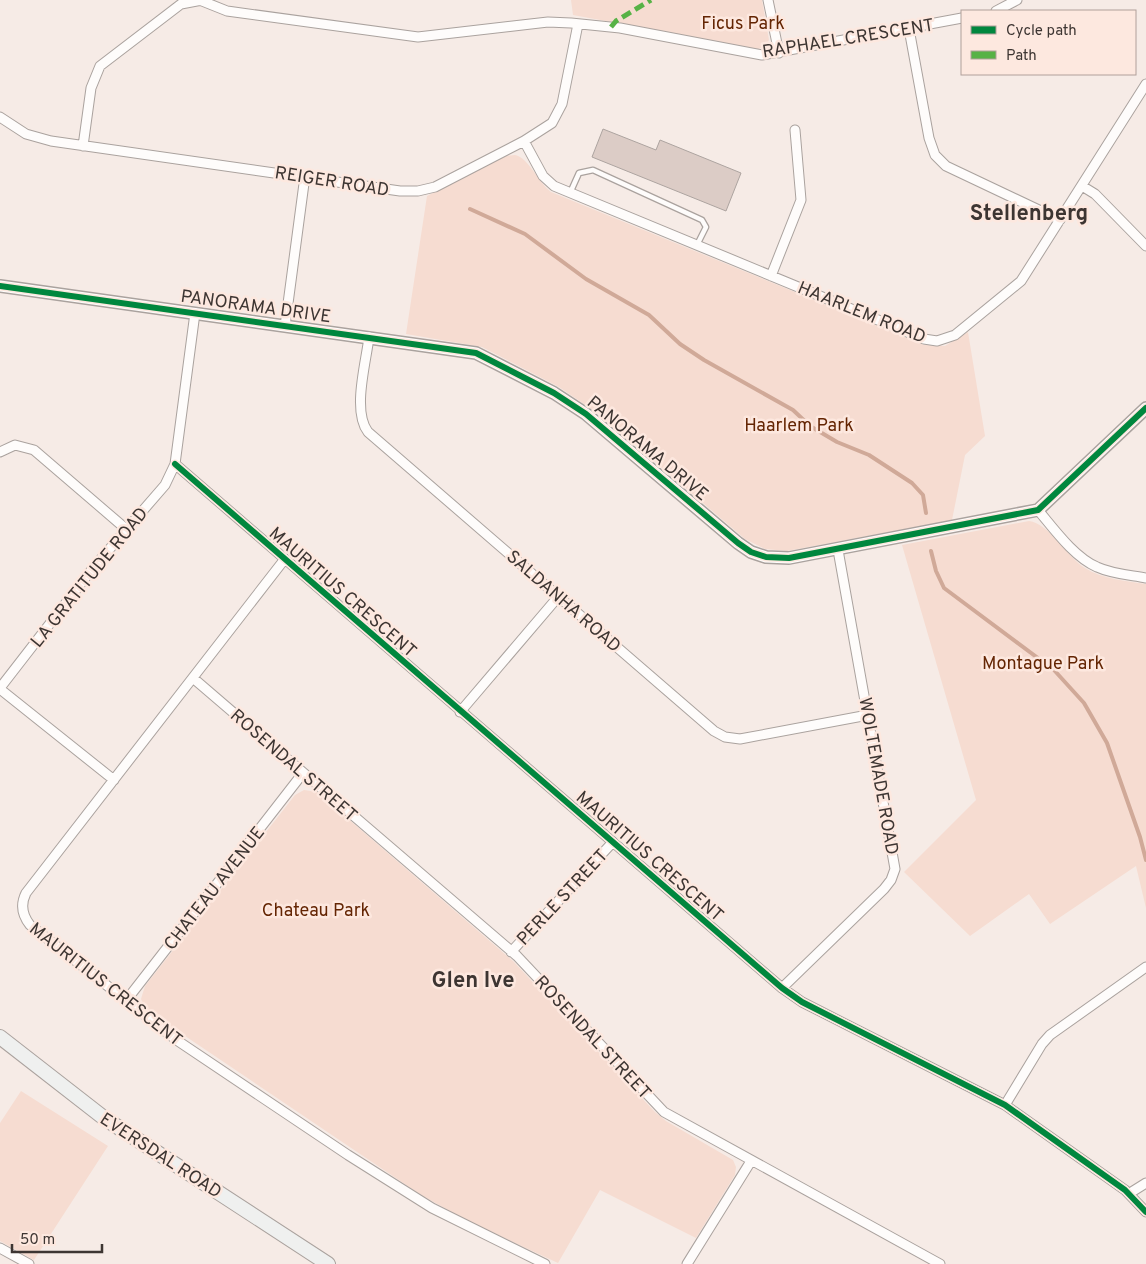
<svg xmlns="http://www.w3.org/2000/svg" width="1146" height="1264" font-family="Overpass,sans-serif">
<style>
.green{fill:#f6dcd1}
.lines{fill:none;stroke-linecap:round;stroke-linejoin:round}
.stream{stroke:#d0a998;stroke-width:4}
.building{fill:#dcccc6;stroke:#ada4a0}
.service-casing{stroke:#aaa29e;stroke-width:7}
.minor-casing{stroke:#aaa29e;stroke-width:11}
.tertiary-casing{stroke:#aaa29e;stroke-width:14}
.secondary-casing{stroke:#aaa29e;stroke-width:16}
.service{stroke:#fefcfb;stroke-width:4.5}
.minor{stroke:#fefcfb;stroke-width:9}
.tertiary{stroke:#fefcfb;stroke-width:11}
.secondary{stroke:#eff0ef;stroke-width:14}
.quiet{stroke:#57b246;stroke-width:5;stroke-dasharray:10 5;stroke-linecap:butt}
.cycleway-casing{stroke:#fde8df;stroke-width:9}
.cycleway{stroke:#00873e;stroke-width:6}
.labels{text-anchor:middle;stroke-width:5;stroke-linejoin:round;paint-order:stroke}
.park-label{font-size:18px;fill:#642503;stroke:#fde8df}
.street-label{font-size:18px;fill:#3d3532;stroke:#fde8df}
.district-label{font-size:22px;font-weight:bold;fill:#3d3532;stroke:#fde8df}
</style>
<rect width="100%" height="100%" fill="#f6ebe6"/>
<path class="green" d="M571 0H762L769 40 765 46 758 49 573 15Z
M515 155C529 158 537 181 551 192L924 345 945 346 968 332 985 436 965 455 952 520 787 551 765 549 745 539 600 415 559 387 482 347 406 334 427 196 506 156Z
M1029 521C1049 523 1067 557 1085 568 1102 579 1126 581 1146 584V908L1136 866 1050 924 1029 894 970 936 904 872 976 800 902 545Z
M304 790 317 792 513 961 655 1112 666 1121 733 1160 736 1167 735 1175 696 1238 600 1190 558 1263 466 1220 421 1195 145 1009 141 999 145 986 295 795Z
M21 1091 108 1146 34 1260 0 1241V1123Z"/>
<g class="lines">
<path class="stream" d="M470 209 525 234 586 279 649 315 680 344 704 360 793 410 810 426 837 442 869 455 912 483 923 495 926 513
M931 551 936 571 944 588 1054 670 1084 703 1107 743 1140 837 1146 860"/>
</g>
<path class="building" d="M603 129 656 150 660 140 741 173 726 211 592 157Z"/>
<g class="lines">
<g class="service-casing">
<path id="service" d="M570 193 579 173 593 170 702 220 706 227 697 245"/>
</g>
<g class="minor-casing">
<path id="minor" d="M768 0 779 53
M202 1 227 11 418 37 548 22 571 23 620 28 762 55 962 18
M996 11 1017 0
M909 29 929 138 935 155 946 166 1060 220
M0 117 26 134 51 141 400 191H418L435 187 524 141 552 123 562 104 578 24
M524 141 543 176 554 186 924 339 937 341 955 335 1021 281 1146 84
M83 146 91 88 100 66 181 4 202 0
M1082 186 1095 194 1146 246
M771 276 801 200 795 130
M285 326 305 176
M369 337C366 363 352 411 368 432L714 731 725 737 740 739 868 715
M0 452 15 445 34 450 126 529
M175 464 782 988 802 1002 1005 1105 1125 1190 1146 1212
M1038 510C1054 529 1074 557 1097 567 1112 574 1130 575 1146 578
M284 560 26 893C20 905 22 915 30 925L175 1039 348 1155 432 1208 545 1264
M193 678 517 956 664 1112 940 1264
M0 688 93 568 165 485 175 464 195 313
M0 689 114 780
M460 712 558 597
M511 952 612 843
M782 988 884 889 891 880 895 869 838 550
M125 1002 303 773
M1005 1105 1042 1044 1050 1035 1146 967
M1130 1193 1146 1183
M0 1248 29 1264
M687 1264 751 1161"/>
</g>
<g class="tertiary-casing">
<path id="tertiary" d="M0 286 476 353 554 393 586 414 738 543 751 552 766 557 789 558 1038 510 1146 408"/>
</g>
<g class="secondary-casing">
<path id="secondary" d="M0 1037 104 1118 328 1264"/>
</g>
<use href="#service" class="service"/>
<use href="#minor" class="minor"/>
<use href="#tertiary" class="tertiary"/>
<use href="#secondary" class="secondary"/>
<path class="quiet" d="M611 27 616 21 651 0"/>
<g class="cycleway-casing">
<path id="cycleway" d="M0 286 476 353 554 393 586 414 738 543 751 552 766 557 789 558 1038 510 1146 408
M175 464 782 988 802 1002 1005 1105 1125 1190 1146 1212"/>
</g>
<use href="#cycleway" class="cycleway"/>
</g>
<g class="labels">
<g class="park-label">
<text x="743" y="29">Ficus Park</text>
<text x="799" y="431">Haarlem Park</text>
<text x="1043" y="669">Montague Park</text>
<text x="316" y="916">Chateau Park</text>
</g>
<g class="street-label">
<text transform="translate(848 38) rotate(-9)" y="6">RAPHAEL CRESCENT</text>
<text transform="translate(332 181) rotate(9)" y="6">REIGER ROAD</text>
<text transform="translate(256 306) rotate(8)" y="6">PANORAMA DRIVE</text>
<text transform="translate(862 312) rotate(22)" y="6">HAARLEM ROAD</text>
<text transform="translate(648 448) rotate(40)" y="6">PANORAMA DRIVE</text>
<text transform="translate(89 577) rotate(-51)" y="6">LA GRATITUDE ROAD</text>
<text transform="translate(343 592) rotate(41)" y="6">MAURITIUS CRESCENT</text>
<text transform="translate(564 601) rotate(41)" y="6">SALDANHA ROAD</text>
<text transform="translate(294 765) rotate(41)" y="6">ROSENDAL STREET</text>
<text transform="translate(879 776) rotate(80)" y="6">WOLTEMADE ROAD</text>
<text transform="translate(650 856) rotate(41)" y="6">MAURITIUS CRESCENT</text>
<text transform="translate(214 888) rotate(-52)" y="6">CHATEAU AVENUE</text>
<text transform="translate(562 897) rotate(-47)" y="6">PERLE STREET</text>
<text transform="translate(106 984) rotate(38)" y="6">MAURITIUS CRESCENT</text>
<text transform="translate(593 1037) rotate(47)" y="6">ROSENDAL STREET</text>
<text transform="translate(161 1155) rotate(33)" y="6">EVERSDAL ROAD</text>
</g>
<g class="district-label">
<text x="1029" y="220">Stellenberg</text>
<text x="473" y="987">Glen Ive</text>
</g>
</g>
<rect x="961" y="10" width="175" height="65" fill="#fde8df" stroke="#b0a09a"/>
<rect x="971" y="26" width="25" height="8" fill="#00873e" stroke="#b0a09a"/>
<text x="1006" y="35" font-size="15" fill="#3d3532">Cycle path</text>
<rect x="971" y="51" width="25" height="8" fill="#57b246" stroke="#b0a09a"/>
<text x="1006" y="60" font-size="15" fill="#3d3532">Path</text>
<path d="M12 1244v8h90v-8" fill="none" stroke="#3d3532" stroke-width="2.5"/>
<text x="20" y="1244" font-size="15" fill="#3d3532" stroke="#fde8df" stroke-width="4" paint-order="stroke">50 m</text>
</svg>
